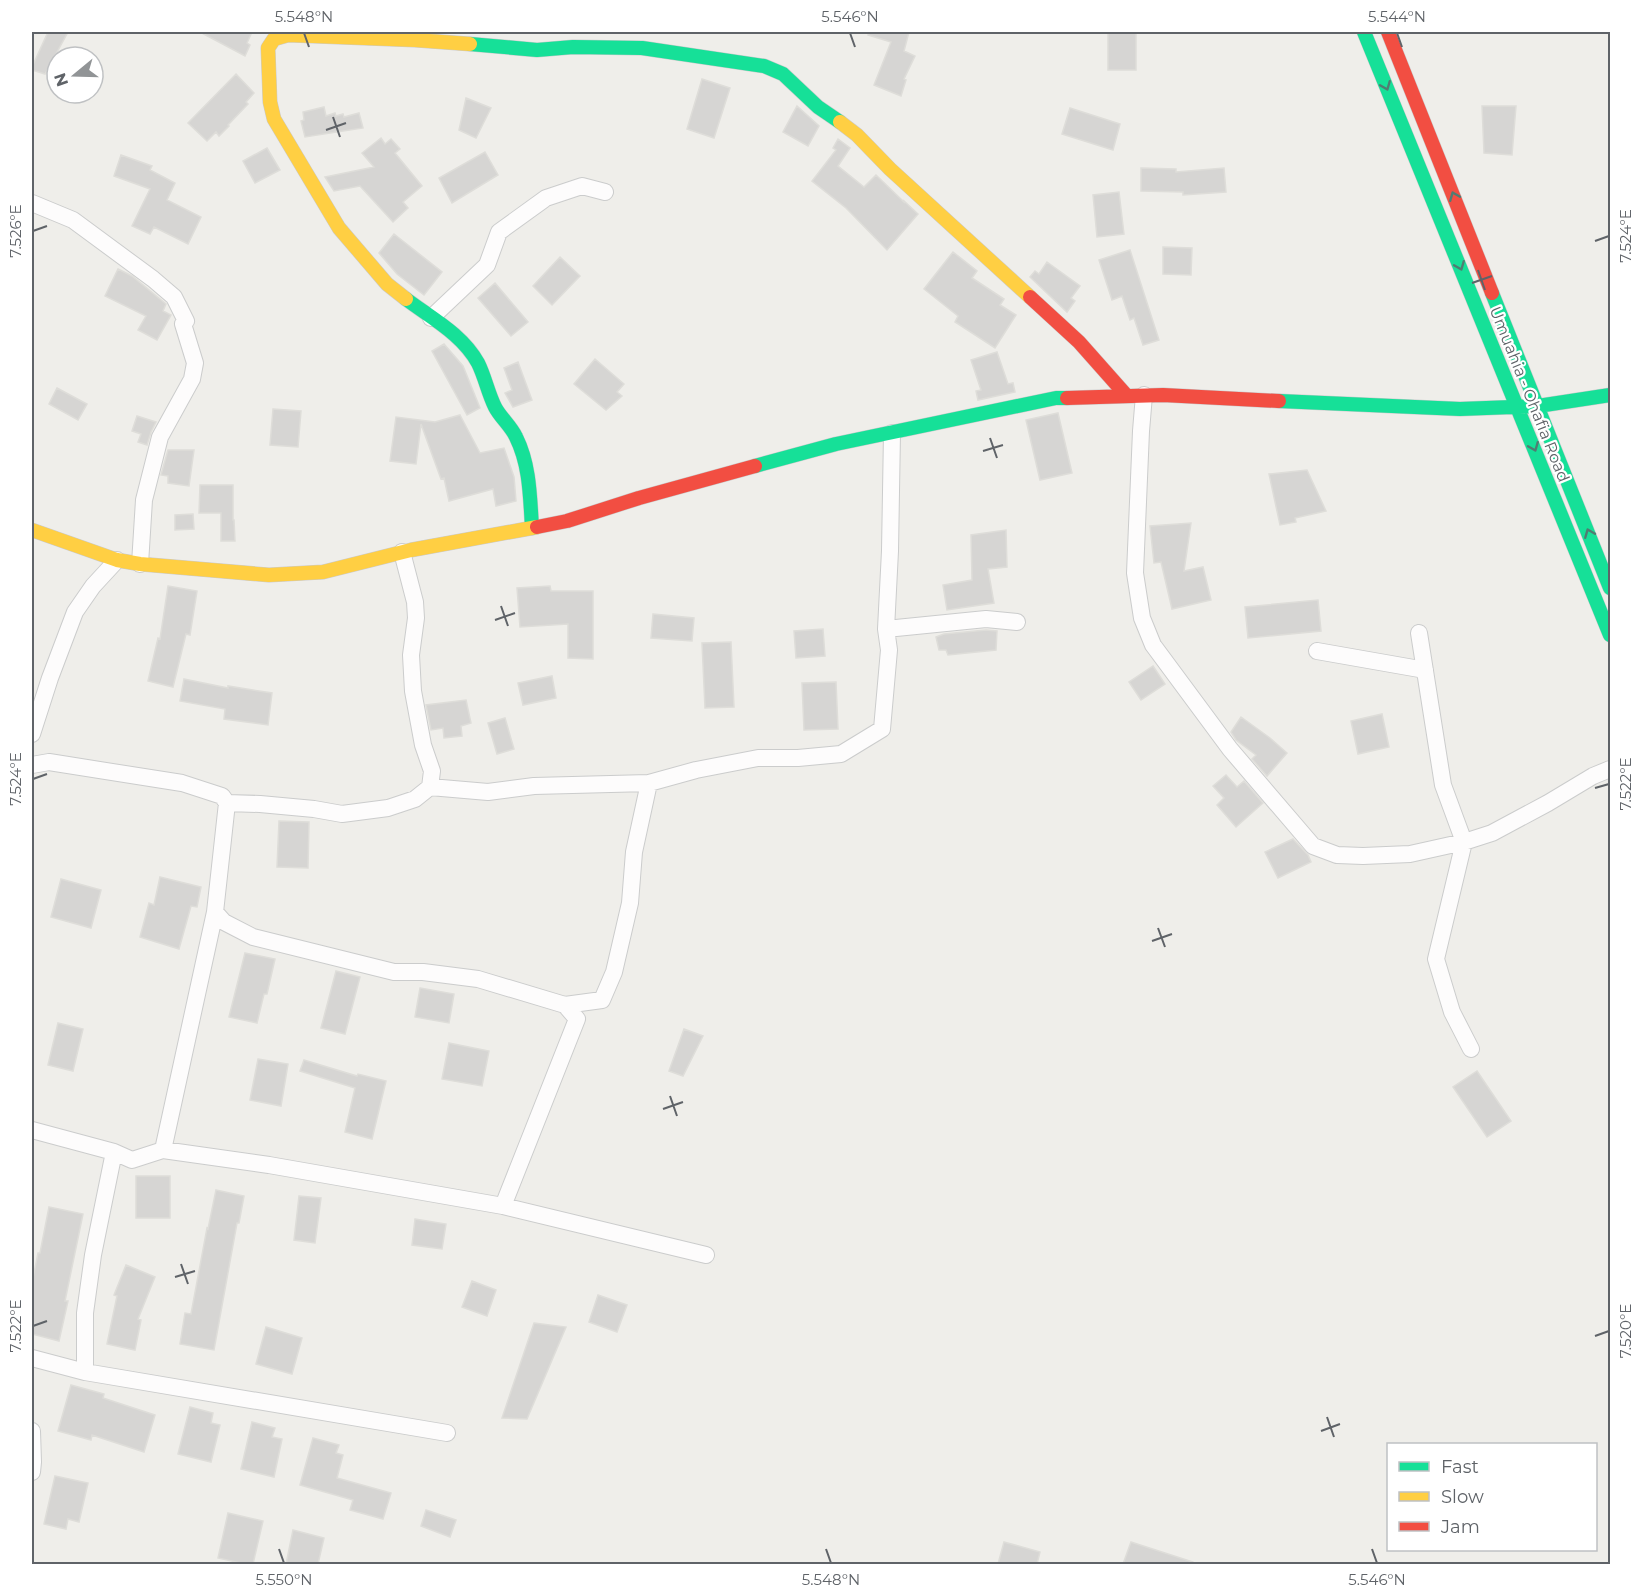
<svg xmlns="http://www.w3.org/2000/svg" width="1642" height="1596" font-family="Montserrat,sans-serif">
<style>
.building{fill:#d6d5d3;stroke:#deddd9;stroke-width:1.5}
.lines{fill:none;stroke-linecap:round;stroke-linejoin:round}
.street-casing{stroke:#cbcccc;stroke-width:18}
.fast-casing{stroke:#cacacb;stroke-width:15}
.slow-casing{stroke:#cacacb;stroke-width:15}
.jam-casing{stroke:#cacacb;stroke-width:15}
.street{stroke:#fdfcfc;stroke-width:16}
.fast{stroke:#16e098;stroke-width:14}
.slow{stroke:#ffcf43;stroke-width:14}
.jam{stroke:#f24e42;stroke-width:14}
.oneway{stroke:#507c72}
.ticks{fill:none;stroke:#5f6368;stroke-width:2}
.labels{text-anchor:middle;stroke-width:4.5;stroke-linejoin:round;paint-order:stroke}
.street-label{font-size:16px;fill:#5f6368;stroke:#fff}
.neatline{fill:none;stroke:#5f6368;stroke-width:2}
.ticks-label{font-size:15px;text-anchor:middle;fill:#5f6368}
</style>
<rect width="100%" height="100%" fill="#efeeea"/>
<path class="building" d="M48 32H68L45 74 32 70V67Z
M200 32H252L247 43 250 45 245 56Z
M869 32H909L904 51 915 56 904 79 906 80 901 96 874 85 891 42 868 35Z
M1108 32H1136V70H1108Z
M236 74 254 93 246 102 248 104 228 125 229 126 219 136 216 132 207 141 188 123Z
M702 79 730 88 714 138 687 129Z
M466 98 491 108 476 138 459 130Z
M797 106 819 126 808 146 783 132Z
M1482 106H1516L1512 155 1484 153Z
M324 107 326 116 335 113 336 116 343 114 344 117 359 113 363 128 305 137 301 121 304 120 303 112Z
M1070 108 1120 124 1113 150 1062 134Z
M381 138 385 144 391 139 400 149 395 153 422 186 403 202 408 208 393 222 360 186 334 191 325 177 374 167 362 153Z
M838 139 850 148 838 166 864 187 876 175 904 202V201L918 214 887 250 846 208 812 181 836 150 833 148Z
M267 148 280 170 255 183 243 161Z
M485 152 498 175 452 203 439 178Z
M121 155 152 166 150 170 175 183 167 200 201 217 188 244 154 227 150 234 132 226 150 189 114 176Z
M1141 168 1176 169V172L1224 168 1226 192 1183 195V192L1141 191Z
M1119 192 1124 234 1097 237 1093 195Z
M394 234 442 272 424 295 397 274 379 253Z
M1163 247 1192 248 1191 275 1163 274Z
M1130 250 1159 340 1143 345 1134 318 1130 320 1122 296 1112 300 1099 260Z
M953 252 977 271 972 278 1004 299 1000 305 1016 315 995 348 955 322 958 316 924 289Z
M560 257 580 276 552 305 533 286Z
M1047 262 1080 286 1071 298 1075 301 1067 312 1030 277 1035 271 1039 274Z
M118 269 132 276 166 304 163 311 171 315 157 340 138 330 146 316 105 296Z
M495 283 528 322 511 336 478 298Z
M444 344 463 366 480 408 467 415 432 351Z
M997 352 1008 384 1013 383 1015 392 978 400 976 391 981 390 971 360Z
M595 359 624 384 617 392 622 396 606 410 574 384Z
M518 362 532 400 513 407 505 393 512 390 504 368Z
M57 388 87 404 78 420 49 404Z
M273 409 301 411 298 447 270 445Z
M1058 413 1072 473 1040 480 1026 420Z
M460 415 480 453 504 448 514 477 516 501 496 506 493 489 449 501 444 478 441 479 421 424 416 464 390 461 396 417 435 422Z
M137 416 156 422 151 432 147 445 138 442 141 434 132 431Z
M168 450H194L189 486 168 483V476L161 475Z
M1307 470 1326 511 1295 518 1296 522 1280 525 1269 474Z
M200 485H233V520H234L235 541H221V513H199Z
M193 514 194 529 175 530V515Z
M1191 523 1184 571 1203 567 1211 600 1172 609 1161 562 1154 563 1150 526Z
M1006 530 1007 567 988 569 994 603 947 610 943 585 972 580 971 535Z
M168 586 197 591 190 635 186 634 173 687 148 681 158 638 160 639Z
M550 586 551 591H593V659L568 658V624L520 627 517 588Z
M1318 600 1321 631 1248 638 1245 607Z
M653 614 694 618 692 641 651 638Z
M823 629 825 656 796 658 794 631Z
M986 630 997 631 996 650 948 655 946 650H939L936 637 944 634Z
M731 642 734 707 705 708 702 643Z
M1153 666 1165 684 1141 700 1129 682Z
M552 676 556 698 523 705 518 683Z
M184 679 228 688V686L272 693 268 725 224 719 225 709 180 701Z
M836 682 838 729 804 730 802 683Z
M466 700 471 723 461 726 462 736 444 738 443 728 431 730 426 705Z
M1382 714 1389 747 1358 754 1351 721Z
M1241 717 1270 738 1287 753 1267 776 1252 759 1256 755 1236 740 1231 732Z
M505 718 514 749 497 754 488 723Z
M1226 775 1237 787 1244 781 1263 803 1236 827 1217 805 1224 798 1213 786Z
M279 821 309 822 308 868 277 867Z
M1293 839 1308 855 1311 862 1278 878 1265 852Z
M160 877 201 887 197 907 191 906 179 949 140 937 149 903 154 905Z
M61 879 101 890 91 928 51 917Z
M245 953 275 959 267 994H264L257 1023 229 1017Z
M336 971 360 977 345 1034 321 1028Z
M420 988 454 994 449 1023 415 1017Z
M58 1023 83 1029 73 1071 48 1065Z
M684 1029 703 1036 683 1076 669 1071Z
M449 1043 489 1051 482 1086 442 1079Z
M258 1059 288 1064 281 1106 250 1100Z
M304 1060 357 1076 358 1074 386 1081 372 1139 345 1132 355 1088 300 1071Z
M1477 1071 1511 1121 1487 1137 1453 1087Z
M136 1176H170V1218H136Z
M216 1190 244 1196 239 1223H237L214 1350 180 1344 185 1313 191 1314 207 1228 208 1229Z
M299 1196 321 1198 315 1243 294 1240Z
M49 1207 83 1214 65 1301H68L59 1341 32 1334V1283L38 1253H40Z
M415 1219 446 1224 442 1249 412 1245Z
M126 1265 155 1277 138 1319 141 1320 135 1350 107 1344 117 1296 114 1295Z
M472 1281 496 1290 487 1316 462 1307Z
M598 1295 627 1305 617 1332 589 1322Z
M534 1323 566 1327 527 1419 502 1418Z
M266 1327 302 1338 292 1374 256 1364Z
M71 1385 104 1394 103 1398 155 1415 144 1452 92 1435 91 1440 58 1431Z
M190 1407 213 1413 211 1423 220 1425 211 1462 178 1454Z
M252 1422 275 1428 272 1437 282 1439 274 1477 241 1469Z
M313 1438 339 1445 336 1453 343 1455 337 1478 391 1493 383 1519 350 1510 353 1500 300 1485Z
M55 1476 88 1483 79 1522 68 1519 66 1529 44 1524Z
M426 1510 456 1520 450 1537 421 1526Z
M228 1513 263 1521 253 1564H245L218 1558Z
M293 1530 324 1538 318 1564H286Z
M1004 1542 1040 1552 1037 1564H998Z
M1131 1542 1193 1562V1564H1123Z"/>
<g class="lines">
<g class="street-casing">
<path id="street" d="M32 203 73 220 153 279 174 297 186 321 183 324 195 363 192 379 160 437 144 500 140 564
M431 318 487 265 499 232 546 198 582 186 605 192
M1144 395 1141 431 1135 573 1142 618 1153 645 1230 749 1313 846 1337 855 1363 856 1410 854 1464 842 1492 833 1548 803 1593 776 1610 769
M886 629 890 551 892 433
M1419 633 1443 785 1464 842 1436 959 1452 1012 1471 1049
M1317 651 1425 670
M32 734 50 678 75 612 93 586 117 560
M32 765 49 762 182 783 222 796 227 803 260 804 314 809 342 814 388 808 415 799 430 787 432 771 423 745 413 691 411 655 416 618 415 602 402 552
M430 787 488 792 534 786 649 783
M227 803 215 912 224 922 253 937 394 972H423L478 979 565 1005 577 1019 503 1206
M215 912 163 1150 269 1165 503 1206 706 1255
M565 1005 602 1000 614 972 630 903 634 852 649 783 696 770 758 758H798L841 754 882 729 889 650 886 629 986 619 1017 622
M32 1130 114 1152 132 1160 163 1150
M32 1358 85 1372V1313L93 1255 114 1152
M85 1372 447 1433
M32 1431 33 1462 32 1472"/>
</g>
<g class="fast-casing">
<path id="fast" d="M1364 32 1610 635
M470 44 537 50 573 47 642 48 764 66 783 74 818 107 840 122
M1492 293 1610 588
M406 299C431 318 462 334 478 363 485 377 488 393 495 407 500 417 511 426 516 437 530 465 530 497 532 528
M1279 401 1460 409 1538 406 1610 395
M755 466 836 444 1056 398H1067"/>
</g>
<g class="slow-casing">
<path id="slow" d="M840 122 857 135 890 169 1030 297
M406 299 387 284 339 228 274 119 270 102 268 48 274 39 288 35 415 40 470 44
M32 530 117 560 140 564 269 575 323 572 411 550 537 527"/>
</g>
<g class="jam-casing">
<path id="jam" d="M1388 32 1492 293
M1030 297 1079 342 1126 395
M1067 398 1163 395 1279 401
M537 527 567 521 639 498 755 466"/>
</g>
<use href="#street" class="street"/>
<use href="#fast" class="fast"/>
<use href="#slow" class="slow"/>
<use href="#jam" class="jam"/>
</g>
<defs><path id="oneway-chevron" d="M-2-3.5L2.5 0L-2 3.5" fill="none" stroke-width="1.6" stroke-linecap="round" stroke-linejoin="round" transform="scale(1.5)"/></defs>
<g class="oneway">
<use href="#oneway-chevron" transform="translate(1386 86) rotate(68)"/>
<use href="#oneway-chevron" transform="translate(1454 196) rotate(-112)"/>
<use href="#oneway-chevron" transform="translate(1460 266) rotate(68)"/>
<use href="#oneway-chevron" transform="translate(1534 447) rotate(68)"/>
<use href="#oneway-chevron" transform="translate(1589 533) rotate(-112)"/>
</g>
<path class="ticks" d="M304 33 309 47M850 33 855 47M1397 33 1402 47M333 117 340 137M326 130 346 123M33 231 47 226M1595 241 1609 236M1478 270 1485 290M1472 283 1492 276M990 438 997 458M983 451 1003 445M501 606 508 626M495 620 515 613M33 779 47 774M1595 788 1609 784M1158 928 1165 947M1152 941 1172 934M670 1096 677 1116M663 1109 683 1102M181 1264 188 1284M175 1277 195 1271M33 1326 47 1321M1595 1336 1609 1331M1327 1417 1334 1437M1321 1431 1340 1424M279 1549 284 1563M826 1549 831 1563M1372 1549 1377 1563"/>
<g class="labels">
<g class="street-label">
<text transform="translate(1530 394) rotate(68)" y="6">Umuahia - Ohafia Road</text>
</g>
</g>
<rect width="1642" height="1596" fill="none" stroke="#ffffff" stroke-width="66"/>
<rect x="1387" y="1443" width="210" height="108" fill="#ffffff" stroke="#bfc1c3" stroke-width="1.5"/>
<rect x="1399" y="1462" width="30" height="9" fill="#16e098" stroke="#bfc1c3" stroke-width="1.5"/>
<text x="1441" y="1473" font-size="18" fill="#5f6368">Fast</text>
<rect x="1399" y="1492" width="30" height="9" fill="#ffcf43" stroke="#bfc1c3" stroke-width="1.5"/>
<text x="1441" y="1503" font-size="18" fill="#5f6368">Slow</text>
<rect x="1399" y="1522" width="30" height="9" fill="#f24e42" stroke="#bfc1c3" stroke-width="1.5"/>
<text x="1441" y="1533" font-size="18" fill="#5f6368">Jam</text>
<g transform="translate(75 75) rotate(251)"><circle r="28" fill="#ffffff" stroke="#bfc1c3" stroke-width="1.5"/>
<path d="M0-4.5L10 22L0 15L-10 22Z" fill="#919496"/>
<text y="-9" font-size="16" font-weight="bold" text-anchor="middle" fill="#5f6368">N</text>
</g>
<rect x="33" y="33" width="1576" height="1530" class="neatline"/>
<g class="ticks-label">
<text x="304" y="22">5.548°N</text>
<text x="850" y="22">5.546°N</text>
<text x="1397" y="22">5.544°N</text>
<text transform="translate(16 231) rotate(-90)" y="5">7.526°E</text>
<text transform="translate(1626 236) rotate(-90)" y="5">7.524°E</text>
<text transform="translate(16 779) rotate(-90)" y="5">7.524°E</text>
<text transform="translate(1626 784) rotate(-90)" y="5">7.522°E</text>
<text transform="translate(16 1326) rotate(-90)" y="5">7.522°E</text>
<text transform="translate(1626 1331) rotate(-90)" y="5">7.520°E</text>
<text x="284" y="1585">5.550°N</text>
<text x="831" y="1585">5.548°N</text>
<text x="1377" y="1585">5.546°N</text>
</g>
</svg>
